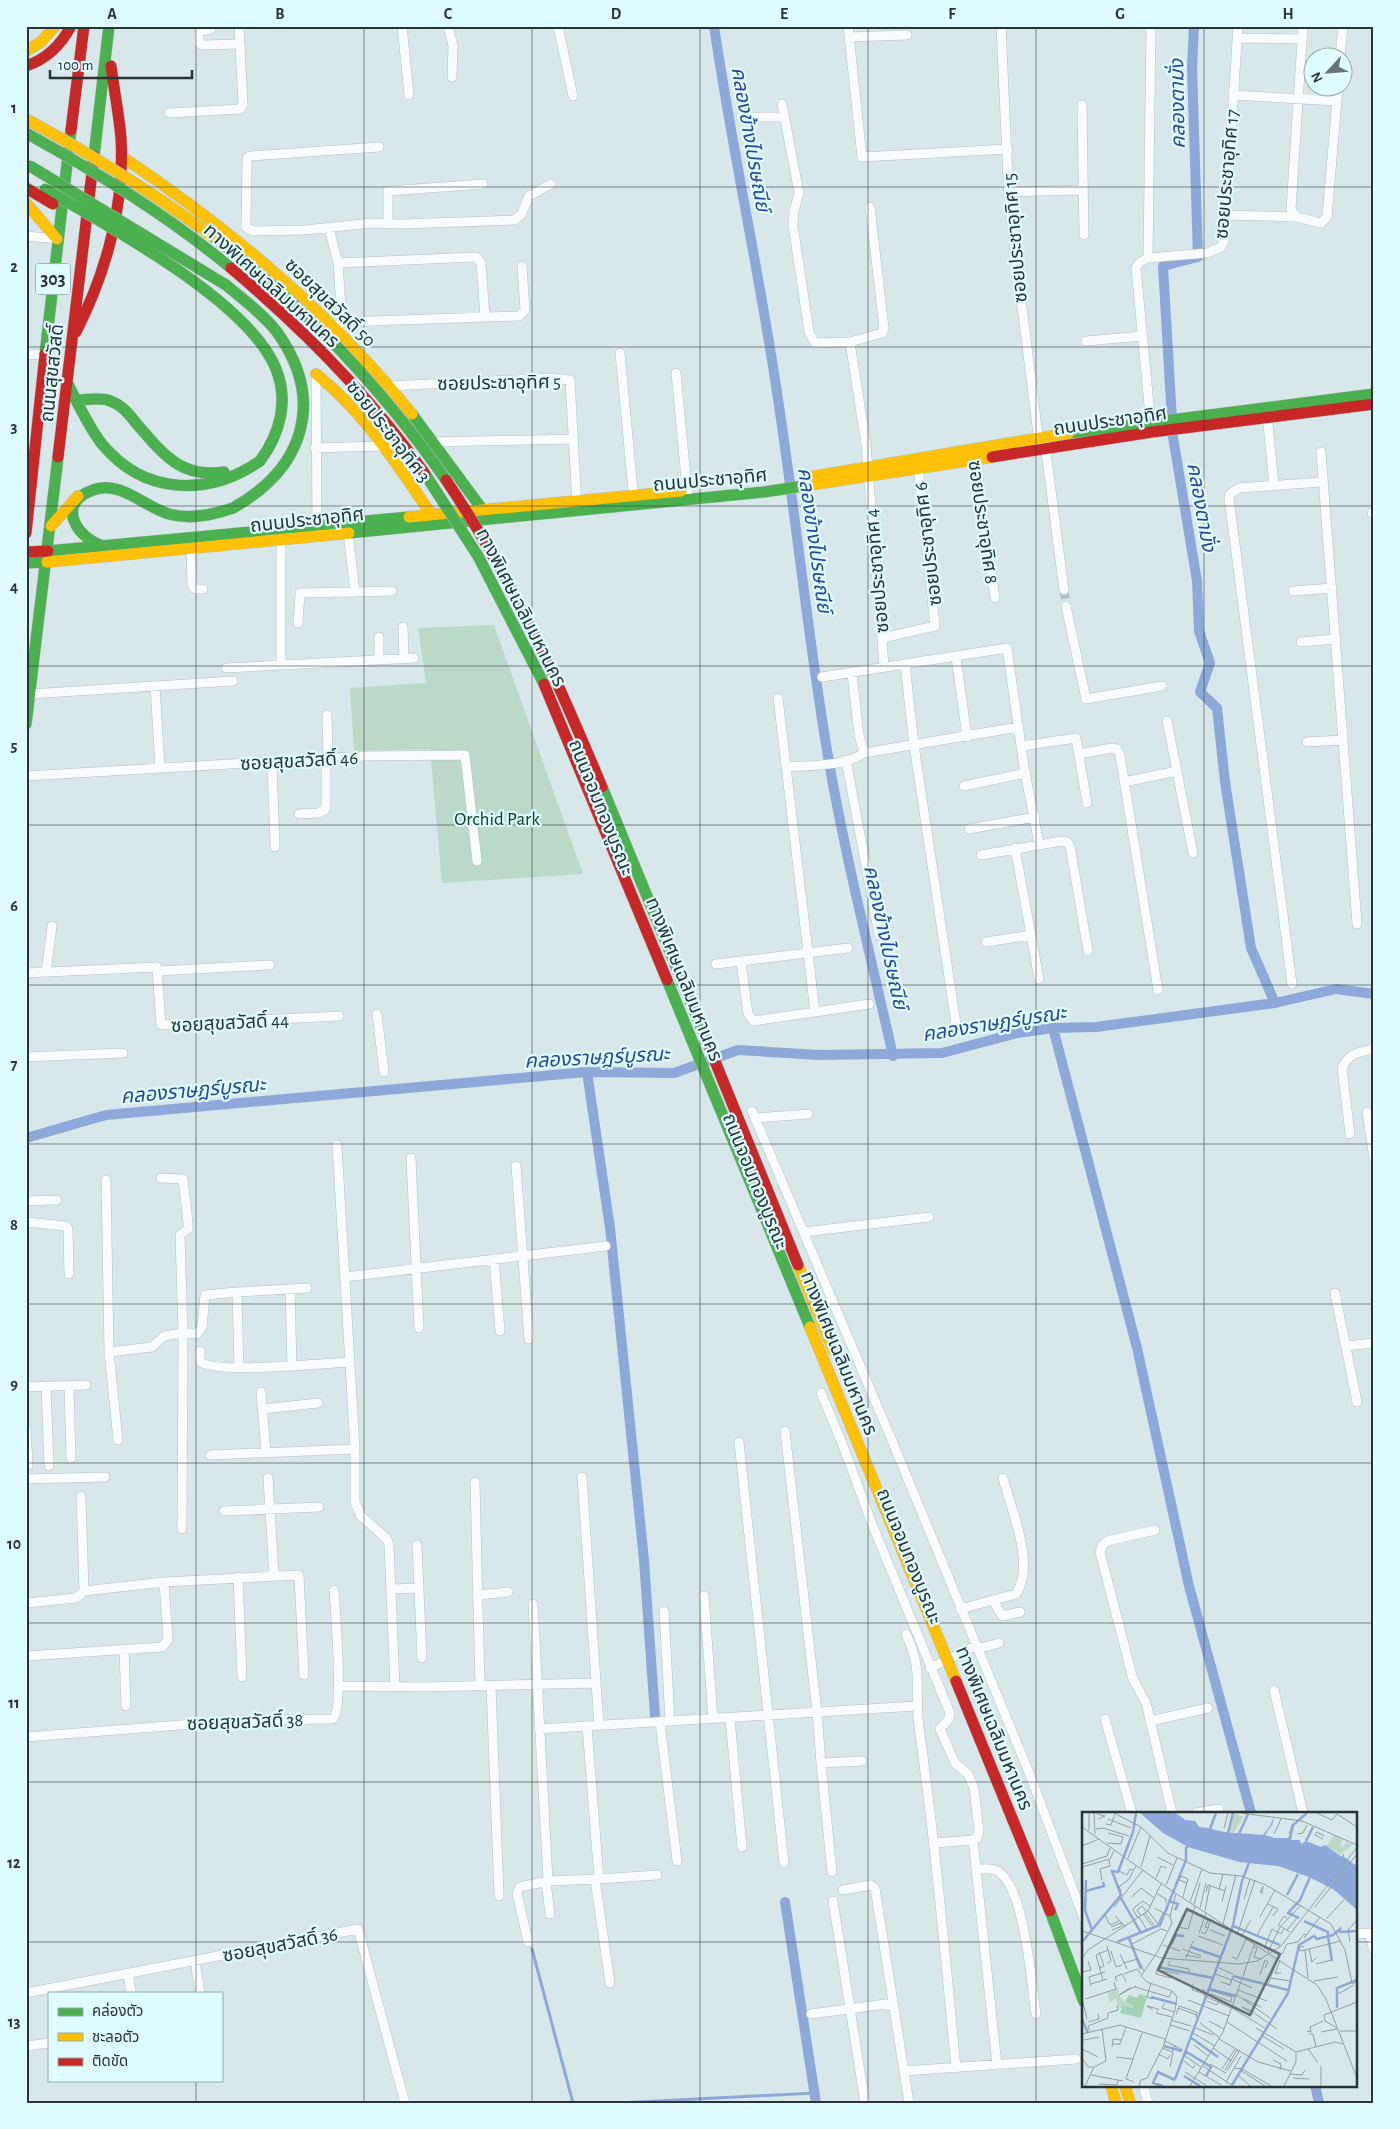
<svg xmlns="http://www.w3.org/2000/svg" width="1400" height="2129" font-family="'Alegreya Sans','Noto Sans Thai',sans-serif">
<style>
.green{fill:#bad9c6}
.lines{fill:none;stroke-linecap:round;stroke-linejoin:round}
.stream{stroke:#8ea9d9;stroke-width:3}
.canal{stroke:#8ea9d9;stroke-width:10}
.street-tunnel{stroke:#b5c3c6;stroke-width:9;stroke-dasharray:9 4.5;stroke-linecap:butt}
.street-casing{stroke:#b5c1c3;stroke-width:10}
.fast-casing{stroke:#b5c1c3;stroke-width:12}
.slow-casing{stroke:#b5c1c3;stroke-width:12}
.jam-casing{stroke:#b5c1c3;stroke-width:12}
.street{stroke:#f9fbfc;stroke-width:9}
.fast{stroke:#4caf50;stroke-width:11}
.slow{stroke:#ffc107;stroke-width:11}
.jam{stroke:#c62828;stroke-width:11}
.fast-bridge-casing{stroke:#afbcc0;stroke-width:12;stroke-linecap:butt}
.slow-bridge-casing{stroke:#afbcc0;stroke-width:12;stroke-linecap:butt}
.jam-bridge-casing{stroke:#afbcc0;stroke-width:12;stroke-linecap:butt}
.fast-bridge{stroke:#4caf50;stroke-width:11}
.slow-bridge{stroke:#ffc107;stroke-width:11}
.jam-bridge{stroke:#c62828;stroke-width:11}
.grid{fill:none;stroke:#283334;stroke-width:1;stroke-opacity:0.55}
.labels{text-anchor:middle;stroke-width:4.5;stroke-linejoin:round;paint-order:stroke}
.shield{fill:#defbff;stroke:#5f6f71;stroke-width:1}
.shield-label{font-size:18px;font-weight:bold;fill:#283334}
.street-label{font-size:19px;fill:#283334;stroke:#defbff}
.park-label{font-size:19px;fill:#0b411d;stroke:#defbff}
.water-label{font-size:20px;font-style:italic;fill:#264898;stroke:#defbff}
.inset-river{fill:none;stroke:#8ea9d9;stroke-width:2.5}
.inset-road{fill:none;stroke:#929fa1;stroke-width:1}
.view{fill:#667274;fill-opacity:0.15;stroke:#667274;stroke-width:2.5}
.inset-edge{fill:none;stroke:#283334;stroke-width:2.5}
.neatline{fill:none;stroke:#283334;stroke-width:2}
.grid-label{font-size:16px;text-anchor:middle;font-weight:bold;fill:#283334}
</style>
<rect width="100%" height="100%" fill="#d8e7ea"/>
<path class="green" d="M494 625 583 874 442 883 430 749 354 751 350 688 426 683 418 628Z"/>
<g class="lines">
<path class="stream" d="M532 1949 573 2103
M618 2103 815 2093"/>
<path class="canal" d="M714 26C731 142 756 257 774 373 793 492 805 613 824 732 841 841 869 948 893 1056
M1194 26 1192 67 1198 257 1163 266 1173 437 1197 581 1199 631 1210 663 1200 692 1217 708 1225 782 1251 948 1275 1003
M1053 1028 1137 1348 1189 1586 1251 1813
M587 1072 610 1228 644 1560 655 1716
M26 1138 106 1115 587 1072 674 1073 738 1050 819 1055 942 1053 1017 1033 1053 1028 1096 1027 1275 1003 1336 989 1374 994
M785 1902 816 2103
M1315 2085 1319 2103"/>
<path class="street-tunnel" d="M1064 590 1066 606"/>
<g class="street-casing">
<path id="street" d="M402 26 409 95
M448 26 453 46 452 77
M558 26 573 96
M848 26 862 157 1008 149
M1001 26 1009 202 1039 443
M1303 26 1291 209 1296 217 1321 223 1327 217 1338 88
M211 29 199 32V43L202 45 239 44
M849 37 907 35
M1237 38 1302 39
M1340 58 1343 26
M1233 95 1337 101
M782 104 799 193 794 211 793 225 809 332 815 343 850 342 882 333 884 328 870 207
M1082 105 1084 235
M169 113 240 109 243 105 239 26
M741 117H784
M379 147 250 156 247 158 246 227 253 231 305 230 372 223 402 224 514 220 521 215 529 196 551 184
M1009 192 1082 190
M1226 215 1296 217
M388 223V191L483 184
M329 228 338 263 342 322
M26 236 57 239
M1148 258 1151 26
M338 263 476 257 481 263 485 317
M335 328 342 322 519 316 525 310 522 266
M1086 341 1142 336
M850 342 866 445 884 666
M620 353 634 501
M26 355 45 354
M676 373 688 499
M316 374 317 531
M389 386 552 378 570 380 577 506
M1267 414 1274 485
M1151 426 1136 268 1140 262 1148 258 1207 253 1221 247 1224 241 1238 26
M432 442 573 439
M1045 444 1064 590
M315 448 382 446
M1321 452 1357 924
M975 455 995 598
M1372 513H1374
M348 532 355 592 392 591
M281 535V664
M191 548 192 585 195 589H203
M1293 591 1332 588
M1066 606 1086 699 1162 686
M298 623 300 593 355 592
M403 627 404 659
M379 637V660
M882 638 935 626 918 466
M1301 642 1336 639
M956 657 967 737
M905 664 914 745 956 1024
M226 668 414 658
M852 673 859 735 864 753
M822 677 1007 648 1024 767 1039 844
M155 686 160 768
M30 694 233 681
M778 698 815 1012
M327 715 328 758
M1167 721 1193 853
M1307 742 1343 740
M1022 746 1076 738 1087 803
M1079 754 1112 748 1117 749 1120 755 1158 990
M846 760 879 935
M272 761 275 847
M786 767C810 765 843 767 864 753L1019 727
M26 776 367 756 465 755 477 861
M1124 782 1177 771
M964 786 1026 773
M299 814 319 813 326 809V758
M969 829 1035 817
M981 855 1062 841 1067 842 1070 846 1088 951
M1031 935 1039 979
M986 942 1031 935 1015 848
M741 962 748 1014 754 1021 869 1004
M716 964 848 948
M158 971 270 965
M46 972 52 926
M26 973 157 967 161 1025 339 1016
M1292 984 1229 498 1230 494 1239 488 1322 482
M377 1014 384 1072
M26 1057 123 1053
M752 1111 893 1443 1030 1775 1084 1919
M1367 1112 1374 1158
M755 1118 808 1114
M1350 1134 1342 1068C1349 1053 1358 1052 1374 1049
M337 1145 355 1449V1503L361 1516 386 1538 389 1544 395 1687
M411 1158 419 1328
M516 1166 529 1339
M161 1178 183 1179 188 1223V1229L180 1235 183 1333 182 1529
M106 1180 109 1352 118 1440
M26 1201 57 1200
M26 1222 66 1226 68 1229 69 1274
M804 1232 929 1217
M494 1259 500 1331
M345 1277 606 1246
M290 1290 292 1366
M1335 1293 1357 1402
M1346 1346 1374 1343
M200 1351V1361C211 1375 328 1363 350 1362
M109 1352 152 1347 164 1336 183 1333 197 1334 202 1327 205 1295 237 1292
M239 1368 237 1292 307 1288
M46 1386 49 1466
M69 1386 71 1458
M26 1387 86 1385
M261 1392 266 1452
M821 1393 842 1443 872 1524 950 1713 949 1719 940 1729 955 1763 968 1774 974 1788 979 1831 977 1838 973 1840
M263 1409 318 1403
M26 1429 28 1465
M785 1431 817 1712 821 1763 862 1761
M739 1442 784 1863
M210 1455 355 1449
M582 1477 599 1726
M268 1478 274 1575
M26 1479 105 1477
M475 1482 480 1686
M81 1496 84 1591
M224 1511 319 1507
M1155 1530 1107 1541 1102 1546 1100 1552 1133 1679 1146 1703 1172 1813
M417 1545 422 1658
M238 1577 242 1677
M391 1589 419 1588
M478 1595 508 1592
M704 1596 713 1719
M993 1600 1002 1616 1020 1612
M26 1603 76 1598 84 1591 164 1582 299 1575 304 1675
M533 1604 548 1881
M960 1609 1016 1594C1036 1565 1011 1509 1003 1478
M664 1611 670 1721
M906 1634C924 1672 914 1689 919 1727 935 1840 945 1954 956 2068
M977 1649 999 1643
M124 1650 126 1706
M26 1656 162 1647 168 1640 164 1582
M930 1668 975 1646
M339 1686 424 1687 596 1683
M491 1686 499 1896
M1274 1690 1303 1813
M730 1719 742 1847
M1105 1719 1132 1813
M1150 1721 1208 1708
M660 1722 677 1861
M587 1726 599 1879 657 1875
M539 1729 916 1706
M26 1737 245 1720 333 1719C344 1709 335 1609 334 1590
M821 1763 832 1872
M1196 1813 1219 1809
M935 1843 973 1840 997 2065
M976 1869C982 1869 990 1868 995 1870 1025 1881 1031 1984 1036 2014
M595 1879 610 1983
M546 1882 550 1914
M843 1890 871 1885 875 1888 909 2103
M833 1901 865 2103
M1356 1934 1369 1933 1374 1950
M528 1942 517 1893 520 1887 548 1881 599 1879
M195 1961 200 1993
M128 1974 131 1993
M26 1993 358 1929 405 2103
M811 2014 893 2003
M26 2046 49 2043
M904 2071 1076 2059
M1143 2085 1148 2103"/>
</g>
<g class="fast-casing">
<path id="fast" d="M94 156 109 26
M45 354 71 130
M68 384C78 404 88 426 102 444 144 495 208 497 260 461
M76 400C86 400 101 397 110 401 122 405 129 414 136 423 162 453 181 479 224 472
M412 414 482 509
M1069 433 1374 394
M349 533 764 492 803 486
M107 547C76 540 55 503 93 490 121 480 144 507 169 514 190 520 212 515 233 508
M48 551 409 517
M26 563 47 562
M26 724 58 457"/>
</g>
<g class="slow-casing">
<path id="slow" d="M26 51 41 42 55 26
M121 156C229 228 330 312 412 414
M26 203 57 239
M316 374C364 412 397 464 431 514
M810 477 1069 433
M803 486 992 457
M409 517 681 491
M51 526 78 496
M47 562 349 533
M1111 2085 1116 2103
M1125 2085 1130 2103"/>
</g>
<g class="jam-casing">
<path id="jam" d="M26 66C47 59 61 45 71 26
M71 130 84 26
M76 332C106 273 125 205 121 138 119 114 114 90 111 66
M58 457 94 156
M992 457 1152 432 1374 404
M26 533 45 354
M26 552 48 551"/>
</g>
<use href="#street" class="street"/>
<use href="#fast" class="fast"/>
<use href="#slow" class="slow"/>
<use href="#jam" class="jam"/>
<g class="fast-bridge-casing">
<path id="fast-bridge" d="M26 133C98 173 167 215 231 268
M30 166 226 285C244 300 263 314 277 332 326 401 304 468 233 508
M45 189C108 226 249 301 276 369 289 401 280 434 260 461
M212 236C300 301 384 390 446 480
M425 474 478 556 544 684
M602 787 710 1049
M667 980 810 1327
M1050 1911 1084 2002"/>
</g>
<g class="slow-bridge-casing">
<path id="slow-bridge" d="M26 119C91 154 152 192 212 236
M798 1265 834 1352
M810 1327 956 1681"/>
</g>
<g class="jam-bridge-casing">
<path id="jam-bridge" d="M26 188 53 204
M231 268C303 329 371 397 425 474
M446 480C513 579 556 677 602 787
M544 684 667 980
M710 1049 798 1265
M956 1681 1050 1911"/>
</g>
<use href="#fast-bridge" class="fast-bridge"/>
<use href="#slow-bridge" class="slow-bridge"/>
<use href="#jam-bridge" class="jam-bridge"/>
</g>
<path class="grid" d="M196 26V1993M364 26V2103M532 26V2103M700 26V2103M868 26V2103M1036 26V2103M1204 26V1813M26 187H1374M26 347H1374M26 506H1374M26 666H1374M26 825H1374M26 985H1374M26 1144H1374M26 1304H1374M26 1463H1374M26 1623H1374M26 1782H1374M26 1942H1084M1356 1942H1374M196 2080V2103M1204 2085V2103"/>
<g class="labels">
<rect class="shield" x="35.5" y="263.5" width="35" height="31" rx="4"/>
<g class="shield-label">
<text x="53" y="285">303</text>
</g>
<g class="street-label">
<text transform="translate(1226 174) rotate(-85)" y="7">ซอยประชาอุทิศ 17</text>
<text transform="translate(1014 238) rotate(-95)" y="7">ซอยประชาอุทิศ 15</text>
<text transform="translate(272 285) rotate(42)" y="7">ทางพิเศษเฉลิมมหานคร</text>
<text transform="translate(331 302) rotate(44)" y="7">ซอยสุขสวัสดิ์ 50</text>
<text transform="translate(51 373) rotate(-84)" y="7">ถนนสุขสวัสดิ์</text>
<text transform="translate(499 382) rotate(-1)" y="7">ซอยประชาอุทิศ 5</text>
<text transform="translate(1110 420) rotate(-8)" y="7">ถนนประชาอุทิศ</text>
<text transform="translate(389 431) rotate(52)" y="7">ซอยประชาอุทิศ 3</text>
<text transform="translate(710 479) rotate(-5)" y="7">ถนนประชาอุทิศ</text>
<text transform="translate(307 519) rotate(-6)" y="7">ถนนประชาอุทิศ</text>
<text transform="translate(984 522) rotate(82)" y="7">ซอยประชาอุทิศ 8</text>
<text transform="translate(927 544) rotate(-97)" y="7">ซอยประชาอุทิศ 6</text>
<text transform="translate(876 571) rotate(-95)" y="7">ซอยประชาอุทิศ 4</text>
<text transform="translate(522 607) rotate(63)" y="7">ทางพิเศษเฉลิมมหานคร</text>
<text transform="translate(299 760) rotate(-3)" y="7">ซอยสุขสวัสดิ์ 46</text>
<text transform="translate(602 807) rotate(68)" y="7">ถนนจอมทองบูรณะ</text>
<text transform="translate(685 979) rotate(68)" y="7">ทางพิเศษเฉลิมมหานคร</text>
<text transform="translate(230 1022) rotate(-3)" y="7">ซอยสุขสวัสดิ์ 44</text>
<text transform="translate(756 1181) rotate(68)" y="7">ถนนจอมทองบูรณะ</text>
<text transform="translate(840 1353) rotate(68)" y="7">ทางพิเศษเฉลิมมหานคร</text>
<text transform="translate(910 1556) rotate(68)" y="7">ถนนจอมทองบูรณะ</text>
<text transform="translate(245 1721) rotate(-2)" y="7">ซอยสุขสวัสดิ์ 38</text>
<text transform="translate(995 1728) rotate(68)" y="7">ทางพิเศษเฉลิมมหานคร</text>
<text transform="translate(280 1944) rotate(-11)" y="7">ซอยสุขสวัสดิ์ 36</text>
</g>
<g class="park-label">
<text x="497" y="825">Orchid Park</text>
</g>
<g class="water-label">
<text transform="translate(1177 104) rotate(-91)" y="7">คลองตามั่ง</text>
<text transform="translate(751 139) rotate(80)" y="7">คลองข้างไปรษณีย์</text>
<text transform="translate(1202 507) rotate(80)" y="7">คลองตามั่ง</text>
<text transform="translate(815 540) rotate(82)" y="7">คลองข้างไปรษณีย์</text>
<text transform="translate(886 937) rotate(78)" y="7">คลองข้างไปรษณีย์</text>
<text transform="translate(994 1023) rotate(-9)" y="7">คลองราษฎร์บูรณะ</text>
<text transform="translate(597 1057) rotate(-3)" y="7">คลองราษฎร์บูรณะ</text>
<text transform="translate(193 1090) rotate(-5)" y="7">คลองราษฎร์บูรณะ</text>
</g>
</g>
<g transform="translate(1082 1812)">
<rect width="275" height="275" fill="#d8e7ea"/>
<path d="M152 1 161 5 152 20 146 19ZM252 23 261 28 258 33 261 35 265 30 271 33 259 41 260 43 244 34ZM37 176 36 182 43 191 52 193 50 196H36L34 186 28 190 25 180Z" fill="#bad9c6"/>
<path d="M57 182 65 184 59 206 38 201 41 194 51 196V193L43 190 47 183 55 186Z" fill="#a3d1b4"/>
<path d="M58 1H94L103 8 113 9 117 15 127 16 129 14 130 17 142 20 181 23 188 14 191 7H192L190 13 183 23 193 26H206L212 13 209 28H218L219 32 224 29 239 35 243 33 260 45 262 41V45L275 54V98L251 77 227 65 196 54 157 50 106 35 81 21Z" fill="#8ea9d9"/>
<path class="inset-river" d="M128 17 134 1M146 21 151 1M157 22 166 2M208 22 211 13 225 1M224 29 231 15M4 68 3 98 10 118M4 79 22 74 21 70M205 83 216 62M39 86 59 121M87 89 96 92 93 98M217 106 206 101 218 88 228 65M222 109 246 120V124M151 114 198 133M246 124 250 149M47 126 59 157M0 130 39 83 30 59 36 60 51 20 54 1M35 130 78 113 104 48V36L107 33M89 133 94 123 102 124M109 135 138 145M76 155 131 166M151 164 206 178M127 177 154 184M69 185 95 192M255 196V176L275 168M0 207 6 221M108 225 136 245M82 234 100 239M103 239 129 255 124 264M102 264 118 274M93 267 151 113 160 69 168 48M150 273 206 181 217 133 232 124 235 127 251 123 258 117V120L275 119M81 274 71 271 76 260 93 268"/>
<path class="inset-road" d="M7 1V18M12 1 13 22M32 1 59 15 86 41 128 61 159 64 184 73 249 112 263 138 270 171H275M159 1 220 9 275 33M235 1 250 8 255 2 275 15M15 2 23 4 16 7M26 7 49 16M24 12 29 13 33 2M0 15 90 79 235 173 244 187 275 266M142 16 146 1M14 17 21 16 47 24M192 22 199 7M215 22 221 21 225 13M241 27 233 23 235 20 242 24M25 31 39 32 41 25 26 21M0 34 17 27M75 45 91 53M46 46 59 15M0 52 25 44 28 36M0 55 28 47 32 39M59 55 68 24M37 59 45 63 48 57 51 58M74 66 79 54 84 56M20 68 18 57 28 54 27 48M84 73 95 46M137 77 141 62M39 79 37 75 47 67 54 54M124 80 126 73 143 79M74 81 84 87V91M180 81 181 74 178 80 180 81H181M50 85 59 76 72 86M101 85 106 67 99 64 97 68 105 71M162 87 168 67M108 90 120 57M140 90 144 74M112 92 118 71M186 92 196 97 191 104M32 95 61 58M233 95 275 42M72 96 88 104M118 96 124 71M66 99 76 112 81 101M123 99 128 73M63 101 72 113M61 102 71 115M23 103 28 113 37 109M33 104 44 115M59 104 55 98 60 94 65 100M57 105 65 118M178 105 193 78M56 106 51 98 54 94 61 89 68 94M205 106 202 104 196 113 208 120M244 107 262 88M141 112 154 63M29 115 39 111 40 114 30 118M96 115 106 117 113 94M128 118 143 124M205 118 215 106M0 119 80 146 157 152 175 149 199 134 275 35M119 120 123 122 126 116 128 109 126 108 123 115 126 116M156 120 173 68M117 121 124 101M160 123 169 108M175 123 191 95M116 124 141 133M222 126 238 105M268 130 266 118 275 108M50 132 79 117 85 119M81 133 98 139M172 135 175 136 172 145 179 147M222 135 217 134 218 139 223 138M100 137 119 144M182 137 190 117 199 122 202 117M227 137 230 150 235 145M223 138 259 129M223 138 226 166M29 139 34 155 40 153M186 140 198 115 219 93M38 142 45 157M200 142 205 132 216 130 222 122 224 123M103 143 119 146M150 145 155 147 164 127M0 146 6 138 66 99 79 72M104 146 111 129M88 149 86 153 107 157V160M198 149 193 161H199M25 151 29 149 25 134M41 151 56 147 62 159M234 152 249 148M17 156 22 154 17 140M137 156 151 162M75 158 97 162M75 158 74 162 89 166M0 160 9 158 6 149M42 162 55 157 59 162M133 162 150 168M178 163 183 148 186 150 183 156M188 166 209 169M150 167 170 176M21 168 14 143 26 138M35 169 33 165 40 162 44 170M232 169 256 165M139 170 148 173 151 164M69 171 65 185 71 187M9 172 25 167M111 172 110 178 123 182M186 173 195 147M9 174 7 165 23 160M49 175 37 183 54 174M53 175 87 185 90 179M120 177 123 179 122 184 150 196M128 178 150 185 149 190M156 178 185 189M129 182 149 190M256 182 272 173M155 183 188 206M0 186 5 207M3 187 34 177 32 170M162 187 179 195M106 188 147 204M125 189 135 193 137 188M83 191 80 196 92 200M96 196 115 203M150 196 183 216M71 198 65 194 76 197 75 200M74 201 90 205M172 201 195 217M171 202 160 195 172 200M94 203 97 194 115 200 114 205M89 208 109 214M127 209 142 217M6 210 17 207 16 202M145 210 205 249M118 211 138 226M88 213 108 219M114 216 131 223M174 216 214 240 253 230 261 232M255 216 243 209 242 203 275 190M8 219 6 214 26 206V201L36 198 35 194M225 219 229 220 228 215 241 209M258 219H275M239 220 255 217M111 221 133 234M0 222 38 213 83 227M227 222H231L234 235M179 223 202 237M137 227 176 250 209 259M2 228 17 225M83 229 101 238M30 232H38L44 215M112 233 126 244M30 235 31 227 39 228M80 236 90 240 93 233M131 236 151 250M0 237 16 245M226 237 236 251M104 240 103 244 119 255M76 242 86 247 88 243M34 245 50 247M0 246 6 255H11M191 248 199 252 198 258M102 249 111 256 113 253M128 252 144 261M121 254 151 274M88 255 91 240M152 256 160 257 189 274M140 257 153 237M143 258 155 238M158 258 183 274M145 259 158 238M103 260 125 274M117 260 139 273M207 262 220 263 223 258M9 263 41 269M156 263 168 274M211 266 227 267M52 270 44 267 60 221M144 270 159 244M17 272 35 273 36 268M3 274 12 255 24 249 20 217M57 274 59 268 65 266 81 235 93 198 95 185 90 179 65 170 59 164 76 139 90 111 88 104 94 82M108 274 141 220 172 133M202 274 214 250V241M239 274V254"/>
<path class="view" d="M105 97 198 142 168 203 76 158Z"/>
<rect width="275" height="275" class="inset-edge"/>
</g>
<rect width="1400" height="2129" fill="none" stroke="#defbff" stroke-width="55"/>
<rect x="48" y="1992" width="175" height="90" fill="#defbff" stroke="#95abae"/>
<rect x="58" y="2008" width="25" height="8" fill="#4caf50" stroke="#95abae"/>
<text x="92" y="2016" font-size="15" fill="#283334">คล่องตัว</text>
<rect x="58" y="2033" width="25" height="8" fill="#ffc107" stroke="#95abae"/>
<text x="92" y="2042" font-size="15" fill="#283334">ชะลอตัว</text>
<rect x="58" y="2058" width="25" height="8" fill="#c62828" stroke="#95abae"/>
<text x="92" y="2066" font-size="15" fill="#283334">ติดขัด</text>
<g transform="translate(1328 72) rotate(244)"><circle r="24" fill="#defbff" stroke="#95abae"/>
<path d="M0-4L9 19L0 12L-9 19Z" fill="#667274"/>
<text y="-8" font-size="14" font-weight="bold" text-anchor="middle" fill="#283334">N</text>
</g>
<path d="M50 70v8h142v-8" fill="none" stroke="#283334" stroke-width="2.5"/>
<text x="58" y="70" font-size="15" fill="#283334" stroke="#defbff" stroke-width="4" paint-order="stroke">100 m</text>
<rect x="28" y="28" width="1344" height="2074" class="neatline"/>
<g class="grid-label">
<text x="112" y="19">A</text>
<text x="280" y="19">B</text>
<text x="448" y="19">C</text>
<text x="616" y="19">D</text>
<text x="784" y="19">E</text>
<text x="952" y="19">F</text>
<text x="1120" y="19">G</text>
<text x="1288" y="19">H</text>
<text x="14" y="113">1</text>
<text x="14" y="272">2</text>
<text x="14" y="432">3</text>
<text x="14" y="592">4</text>
<text x="14" y="751">5</text>
<text x="14" y="911">6</text>
<text x="14" y="1070">7</text>
<text x="14" y="1230">8</text>
<text x="14" y="1389">9</text>
<text x="14" y="1549">10</text>
<text x="14" y="1708">11</text>
<text x="14" y="1868">12</text>
<text x="14" y="2027">13</text>
</g>
</svg>
